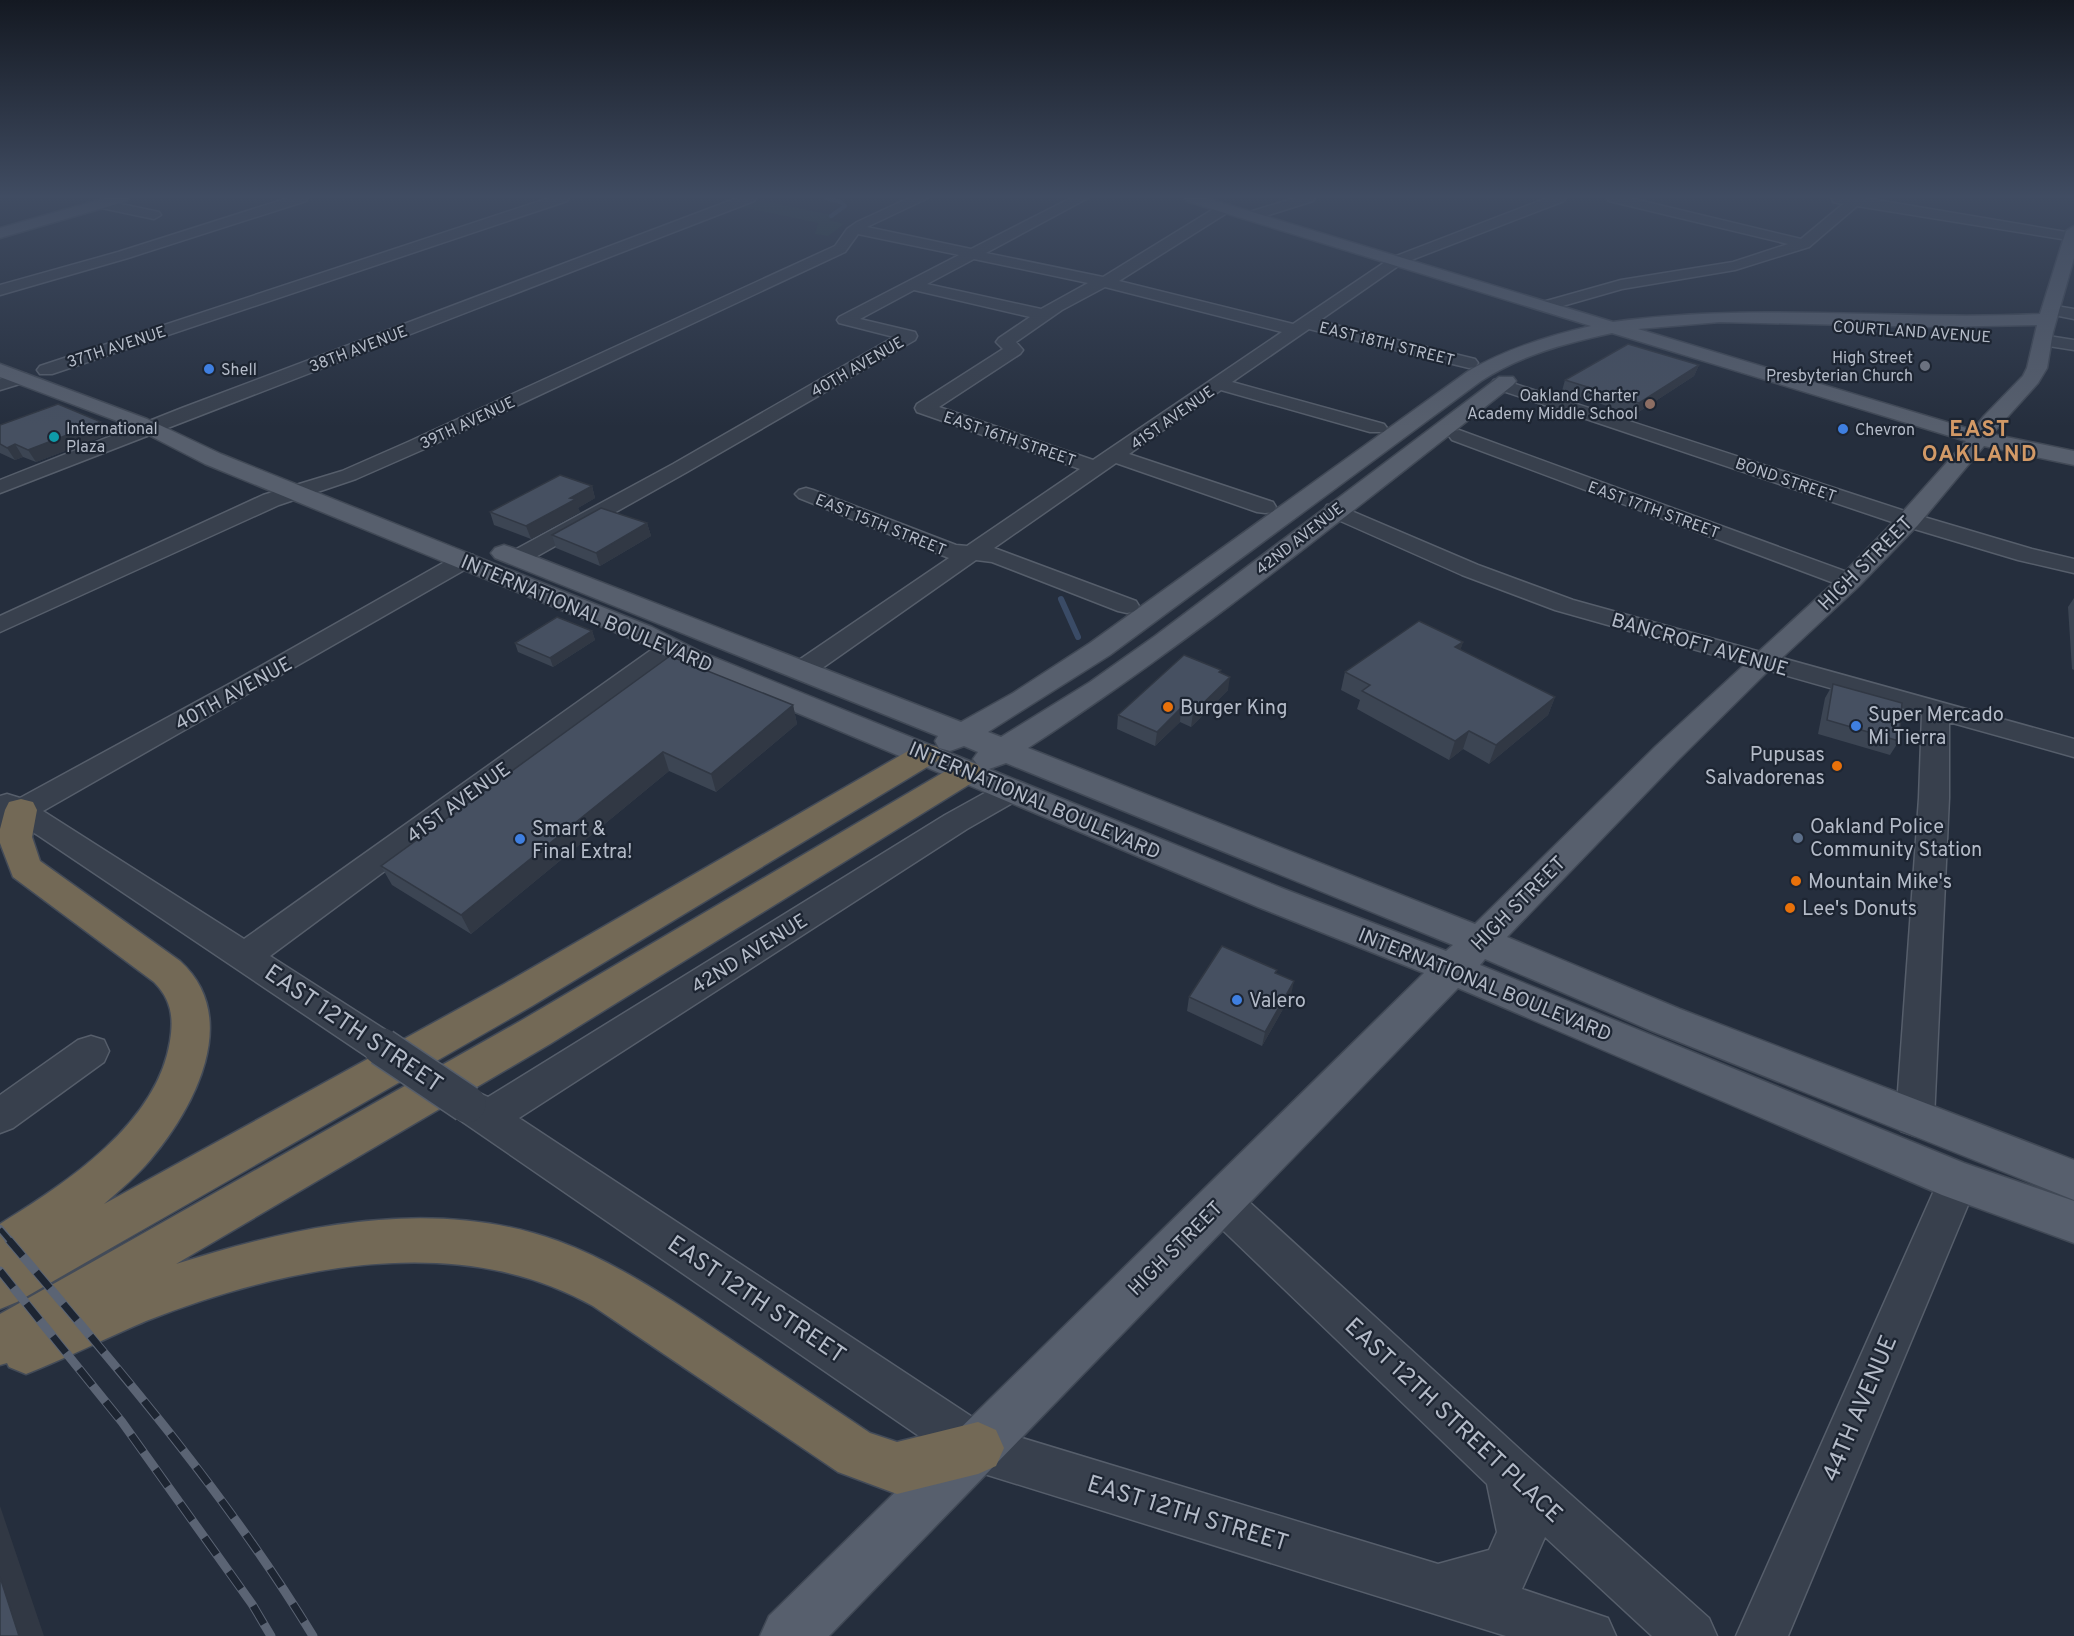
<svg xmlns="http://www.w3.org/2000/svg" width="2074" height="1636" font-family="Overpass,sans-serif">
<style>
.green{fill:#273b3e}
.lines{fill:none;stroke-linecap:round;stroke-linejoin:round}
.stream-far1{stroke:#3a4b66;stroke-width:4}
.stream{stroke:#3a4b66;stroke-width:6}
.minor-casing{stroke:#565e6b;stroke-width:3}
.major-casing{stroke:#414956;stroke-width:3}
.highway-casing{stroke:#434b58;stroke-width:3}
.minor{fill:#38404d;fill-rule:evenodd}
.major{fill:#575f6d;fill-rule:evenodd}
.highway{fill:#736956;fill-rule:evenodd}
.rail-far1-casing{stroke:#5b6474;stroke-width:8}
.rail-casing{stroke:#5b6474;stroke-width:9}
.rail-far1{stroke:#1d2532;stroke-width:5;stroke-dasharray:16;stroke-linecap:butt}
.rail{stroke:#1d2532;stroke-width:7;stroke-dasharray:21;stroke-linecap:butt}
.minor-bridge-casing{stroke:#565e6b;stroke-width:40;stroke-linecap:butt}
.minor-bridge{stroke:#38404d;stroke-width:37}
.wall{fill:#3c4553}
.shaded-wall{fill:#313844}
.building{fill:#465061;stroke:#313844;stroke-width:1.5}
.worship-dot{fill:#6b7280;stroke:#1d2532;stroke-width:2}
.shop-dot{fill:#3f7fe0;stroke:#1d2532;stroke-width:2}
.education-dot{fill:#8d6e63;stroke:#1d2532;stroke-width:2}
.culture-dot{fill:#0f9aa8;stroke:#1d2532;stroke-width:2}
.food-dot{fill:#e8710a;stroke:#1d2532;stroke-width:2}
.service-dot{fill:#5c6f8a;stroke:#1d2532;stroke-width:2}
.labels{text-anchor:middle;stroke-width:4.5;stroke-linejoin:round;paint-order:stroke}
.far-street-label{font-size:16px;fill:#b4bbc8;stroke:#1d2532}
.far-poi-label{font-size:16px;fill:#b4bbc8;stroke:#1d2532;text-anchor:start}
.street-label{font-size:20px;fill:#b4bbc8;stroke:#1d2532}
.poi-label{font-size:20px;fill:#b4bbc8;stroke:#1d2532;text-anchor:start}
.far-district-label{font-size:22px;font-weight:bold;letter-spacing:1.5px;fill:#d29966;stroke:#1d2532}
.near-street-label{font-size:24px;fill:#b4bbc8;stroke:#1d2532}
</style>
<rect width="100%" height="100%" fill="#252e3d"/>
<path class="green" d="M759 200 836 216 829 220 844 224 828 236 815 234 818 223 742 207Z"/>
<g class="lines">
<path class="stream-far1" d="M826 198 841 202 845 206 831 216"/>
<path class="stream" d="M1061 599 1078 637"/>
<g class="minor-casing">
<path id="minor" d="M288 198H308L306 201 128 258 0 295V285L118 252Z
M549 198H569L567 201 52 374H40L37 370 40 366Z
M737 198H756L754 201 0 493V480L182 408Z
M909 198H928L867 227 971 249 1071 198H1088L986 253 1103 277 1220 205H1230L1232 208 1230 211 1119 281 1293 324 1391 258 1547 198H1566L1564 201 1401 264 1319 321 1475 359 1478 363 1475 367 1469 368 1309 329 1232 382 1384 424 1387 428 1384 432H1370L1221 390 1129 454 1273 502 1276 507 1273 512 1265 513 1257 512 1116 463 994 548 1136 601 1139 606 1136 611 1127 613 1118 611 992 562 976 560 811 676 802 678 793 676 789 670 793 664 949 558 799 498 795 494 799 490 806 488 813 490 956 545 967 546 1080 469 917 412 915 408 917 404 1003 349 996 342 999 338 1030 317 914 290 860 319 915 332 917 336 915 340 687 472 525 563 517 565 509 563 506 558 509 553 673 464 894 337 839 323 837 320 839 317 959 255 858 234 845 252 422 450 356 479 279 505 0 632V616L263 495 342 471 408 442 835 246 847 229 857 222ZM974 259 1088 283 1041 309 927 284ZM1105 287 1282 332 1093 460 939 407 1020 354 1023 350 1016 342 1062 310Z
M1295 198H1315L1313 201 1256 219 1251 220 1244 216 1246 213Z
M1607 198H1630L1801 239 1843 204 1833 202 1832 198H1865L2072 233H2074V241L1857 206 1809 247 1735 270 1622 289 1545 311 1539 309 1537 306 1539 303 1621 280 1733 262 1788 244 1609 201Z
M102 200 159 212 161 215 154 219 97 207 95 204Z
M2050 305 2074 309V319L2044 313 2042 310Z
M2042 335 2074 340V350L2036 344 2034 340 2036 336Z
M20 373 26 374 29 378 26 382 0 390V379Z
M1500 379 1917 515 2032 549 2074 559V573L2018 560 1901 525 1494 388 1491 384 1494 380Z
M1459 430 1858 576 1862 581 1858 586 1850 588 1842 586 1452 440 1449 436 1452 432Z
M1335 504 1478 565 1573 600 2074 739V757L1949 722V798L1934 1119 1929 1131 1915 1136 1901 1131 1896 1119 1919 798 1922 714 1555 610 1462 575 1327 515 1324 510 1327 505Z
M465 553 473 555 476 560 473 565 43 811 244 939 661 643 670 640 679 643 683 648 679 653 270 956 395 1036 400 1047 395 1058 382 1062 369 1058 39 836 20 824 0 832V796L7 794 20 798 231 683 457 555Z
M1011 781 1021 784 1026 791 1021 798 967 829 519 1118 989 1428 1438 1564 1489 1550 1497 1532 1487 1484 1206 1214 1200 1201 1206 1188 1220 1182 1234 1188 1525 1454 1709 1618 1717 1636H1652L1545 1537 1522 1589 1608 1618 1616 1636H1506L978 1472 961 1465 454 1116 448 1104 454 1092 467 1087 488 1097 945 815 1001 784Z
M91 1036 104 1040 109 1051 104 1062 13 1128 0 1133V1095L78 1040Z
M1958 1163 1972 1168 1978 1181 1788 1636H1736L1944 1168Z"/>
</g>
<g class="major-casing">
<path id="major" d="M106 198H129L127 201 0 238V228Z
M1184 198H1206L1613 322C1755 302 1898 321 2040 314L2066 231 2074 226V258L2053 332 2047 368 2038 383 1992 434 2074 451V465L1984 446 1918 525 1859 586 1772 667 1678 760 1507 937 1680 1009 2074 1160V1200L1652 1031 1485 959 1480 965 1964 1163 2074 1201V1243L1942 1195 1458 988 829 1636H760L769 1616 1424 973 1258 907 681 664 632 639 205 464 133 427 0 377V364L147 419 221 454 652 627 701 652 977 764 973 759 978 752 964 746 950 751 939 748 935 741 938 736 495 558 491 553 495 548 504 545 513 548 961 722 1013 693 1090 643 1467 372C1505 349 1548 336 1591 326L1186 201ZM1720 322 1934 327 2037 325 2027 368 2023 376 1984 416 1973 430 1638 329ZM1612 333 1966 441 1900 515 1841 576 1656 746 1475 924 1028 748C1197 638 1354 509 1513 385L1516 381 1513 377H1499L1155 636 1090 682 1001 737 988 732 1110 655 1481 381C1521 355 1566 343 1612 333ZM1006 763 1453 945 1446 951 1284 889 989 769Z"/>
</g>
<g class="highway-casing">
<path id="highway" d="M926 744 937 747 942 754 937 761 532 1006 17 1302 0 1309V1224C66 1183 157 1124 170 1041 174 1017 171 999 154 982L13 877 0 843V829L5 810 9 802 21 799 33 802 37 810 32 837 40 861 180 961C242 1017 195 1107 151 1159 137 1176 120 1190 104 1204L504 984 915 747Z
M967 761 978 765 983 772 978 779 550 1044 176 1264C297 1225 435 1196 558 1241 620 1264 673 1301 727 1337 775 1369 822 1401 870 1433L897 1442 978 1422 996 1430 1004 1448 996 1466 978 1474 897 1494 838 1472 593 1306C457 1229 284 1267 146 1321 106 1338 67 1358 26 1374L9 1367 7 1363 0 1365V1314L522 1020 956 765Z"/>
</g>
<use href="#minor" class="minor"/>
<use href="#major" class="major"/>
<use href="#highway" class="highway"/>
<g class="rail-far1-casing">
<path id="rail-far1" d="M0 1229 11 1242"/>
</g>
<g class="rail-casing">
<path id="rail" d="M9 1240C117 1367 226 1493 313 1636
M0 1271 122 1422 252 1604 271 1636"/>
</g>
<use href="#rail-far1" class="rail-far1"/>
<use href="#rail" class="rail"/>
<g class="minor-bridge-casing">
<path id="minor-bridge" d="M382 1047 467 1104"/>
</g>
<use href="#minor-bridge" class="minor-bridge"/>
</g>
<path class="wall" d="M1699 365 1694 376 1634 415 1562 391 1565 380Z
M0 425 109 434 36 462 23 457 15 460 0 453Z
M592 486 595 498 578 508 580 512 531 539 494 525 490 512Z
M647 523 651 536 600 566 556 548 552 535Z
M2074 598V670L2072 669 2068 607Z
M592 631 595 640 553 667 518 652 515 643Z
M1463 642 1460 650 1555 697 1548 715 1489 764 1463 749 1449 760 1357 709 1360 700 1341 690 1345 672Z
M670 656 793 705 797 724 716 792 669 771 471 934 392 885 381 866Z
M1221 673 1228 690 1191 727 1180 722 1155 746 1117 729 1118 715Z
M1833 684 1899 741 1890 755 1818 734 1825 698Z
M1276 973 1291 995 1262 1046 1187 1011 1189 997Z"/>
<path class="shaded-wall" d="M1699 365 1694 376 1634 415 1639 403Z
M101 422 109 434 36 462 28 450Z
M15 444 23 457 15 460 7 448Z
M592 486 595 498 578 508 580 512 531 539 526 526 570 498Z
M647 523 651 536 600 566 596 553Z
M592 631 595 640 553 667 550 658Z
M1463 642 1457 660 1455 647Z
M1230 677 1228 690 1191 727 1193 713Z
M1555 697 1548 715 1489 764 1496 745Z
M793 705 797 724 716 792 711 774Z
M1181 708 1180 722 1155 746 1157 732Z
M1469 731 1463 749 1449 760 1455 741Z
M663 752 669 771 471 934 461 915Z
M1294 981 1291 995 1262 1046 1265 1032Z
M0 1506 44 1636H19L0 1577Z"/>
<path class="building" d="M1628 344 1699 365 1639 403 1565 380Z
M58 404 101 422 28 450 15 444 7 448 0 444V425Z
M560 475 592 486 570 498 576 499 526 526 490 512Z
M601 508 647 523 596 553 552 535Z
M557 617 592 631 550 658 515 643Z
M1419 621 1463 642 1455 647 1555 697 1496 745 1469 731 1455 741 1362 691 1370 685 1345 672Z
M1184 655 1221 670 1219 672 1230 677 1193 713 1181 708 1157 732 1118 715Z
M670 656 793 705 711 774 663 752 461 915 381 866Z
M1833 684 1902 703 1899 741 1827 720Z
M1222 946 1277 970 1275 973 1294 981 1265 1032 1189 997Z
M0 1577 19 1636H0Z"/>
<linearGradient id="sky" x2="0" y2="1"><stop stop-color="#141922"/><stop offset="0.46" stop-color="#404c62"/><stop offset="1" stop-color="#404c62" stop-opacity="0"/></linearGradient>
<rect width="2074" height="427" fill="url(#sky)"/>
<circle class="worship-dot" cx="1925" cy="366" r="6"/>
<g class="shop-dot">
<circle cx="209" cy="369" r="6"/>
<circle cx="1843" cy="429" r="6"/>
<circle cx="1856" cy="726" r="6"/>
<circle cx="520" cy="839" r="6"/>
<circle cx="1237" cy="1000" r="6"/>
</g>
<circle class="education-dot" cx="1650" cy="404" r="6"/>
<circle class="culture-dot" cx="54" cy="437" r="6"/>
<g class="food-dot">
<circle cx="1168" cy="707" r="6"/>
<circle cx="1837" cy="766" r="6"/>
<circle cx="1796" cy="881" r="6"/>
<circle cx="1790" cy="908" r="6"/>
</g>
<circle class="service-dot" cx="1798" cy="838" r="6"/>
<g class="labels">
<g class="far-street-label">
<text transform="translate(1912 331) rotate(4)" y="6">COURTLAND AVENUE</text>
<text transform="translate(1387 343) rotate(14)" y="6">EAST 18TH STREET</text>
<text transform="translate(116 346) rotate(-18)" y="6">37TH AVENUE</text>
<text transform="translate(358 348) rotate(-21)" y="6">38TH AVENUE</text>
<text transform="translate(857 366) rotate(-30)" y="6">40TH AVENUE</text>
<text transform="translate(1172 417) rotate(-35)" y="6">41ST AVENUE</text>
<text transform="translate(467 422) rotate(-25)" y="6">39TH AVENUE</text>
<text transform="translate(1010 438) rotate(19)" y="6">EAST 16TH STREET</text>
<text transform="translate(1786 479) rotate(19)" y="6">BOND STREET</text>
<text transform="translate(1654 509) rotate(20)" y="6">EAST 17TH STREET</text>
<text transform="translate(881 524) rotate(22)" y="6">EAST 15TH STREET</text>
<text transform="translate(1299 538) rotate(-38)" y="6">42ND AVENUE</text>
</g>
<g class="far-poi-label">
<text x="1913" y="363" text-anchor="end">High Street<tspan x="1913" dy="18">Presbyterian Church</tspan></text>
<text x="221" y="375">Shell</text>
<text x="1638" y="401" text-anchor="end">Oakland Charter<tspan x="1638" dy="18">Academy Middle School</tspan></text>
<text x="66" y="434">International<tspan x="66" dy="18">Plaza</tspan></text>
<text x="1855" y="435">Chevron</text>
</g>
<g class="street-label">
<text transform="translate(1865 563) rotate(-45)" y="7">HIGH STREET</text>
<text transform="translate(587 613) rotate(23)" y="7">INTERNATIONAL BOULEVARD</text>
<text transform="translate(1700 644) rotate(16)" y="7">BANCROFT AVENUE</text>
<text transform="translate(233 693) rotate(-29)" y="7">40TH AVENUE</text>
<text transform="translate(1035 800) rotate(23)" y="7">INTERNATIONAL BOULEVARD</text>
<text transform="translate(458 802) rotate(-36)" y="7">41ST AVENUE</text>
<text transform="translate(1518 903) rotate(-45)" y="7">HIGH STREET</text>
<text transform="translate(749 953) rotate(-32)" y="7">42ND AVENUE</text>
<text transform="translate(1485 984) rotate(22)" y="7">INTERNATIONAL BOULEVARD</text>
<text transform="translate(1175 1248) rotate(-45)" y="7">HIGH STREET</text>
</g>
<g class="poi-label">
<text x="1180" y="714">Burger King</text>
<text x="1868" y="721">Super Mercado<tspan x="1868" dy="23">Mi Tierra</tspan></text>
<text x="1825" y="761" text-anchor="end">Pupusas<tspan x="1825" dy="23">Salvadorenas</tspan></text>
<text x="1810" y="833">Oakland Police<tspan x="1810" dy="23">Community Station</tspan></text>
<text x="532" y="835">Smart &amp;<tspan x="532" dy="23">Final Extra!</tspan></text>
<text x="1808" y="888">Mountain Mike's</text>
<text x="1802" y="915">Lee's Donuts</text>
<text x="1249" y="1007">Valero</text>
</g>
<g class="far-district-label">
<text x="1980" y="436">EAST<tspan x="1980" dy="25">OAKLAND</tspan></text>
</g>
<g class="near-street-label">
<text transform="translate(354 1028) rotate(34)" y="8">EAST 12TH STREET</text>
<text transform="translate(757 1299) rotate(34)" y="8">EAST 12TH STREET</text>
<text transform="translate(1859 1408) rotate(-67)" y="8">44TH AVENUE</text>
<text transform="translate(1454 1420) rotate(43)" y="8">EAST 12TH STREET PLACE</text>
<text transform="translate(1188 1513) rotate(17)" y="8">EAST 12TH STREET</text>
</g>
</g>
</svg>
